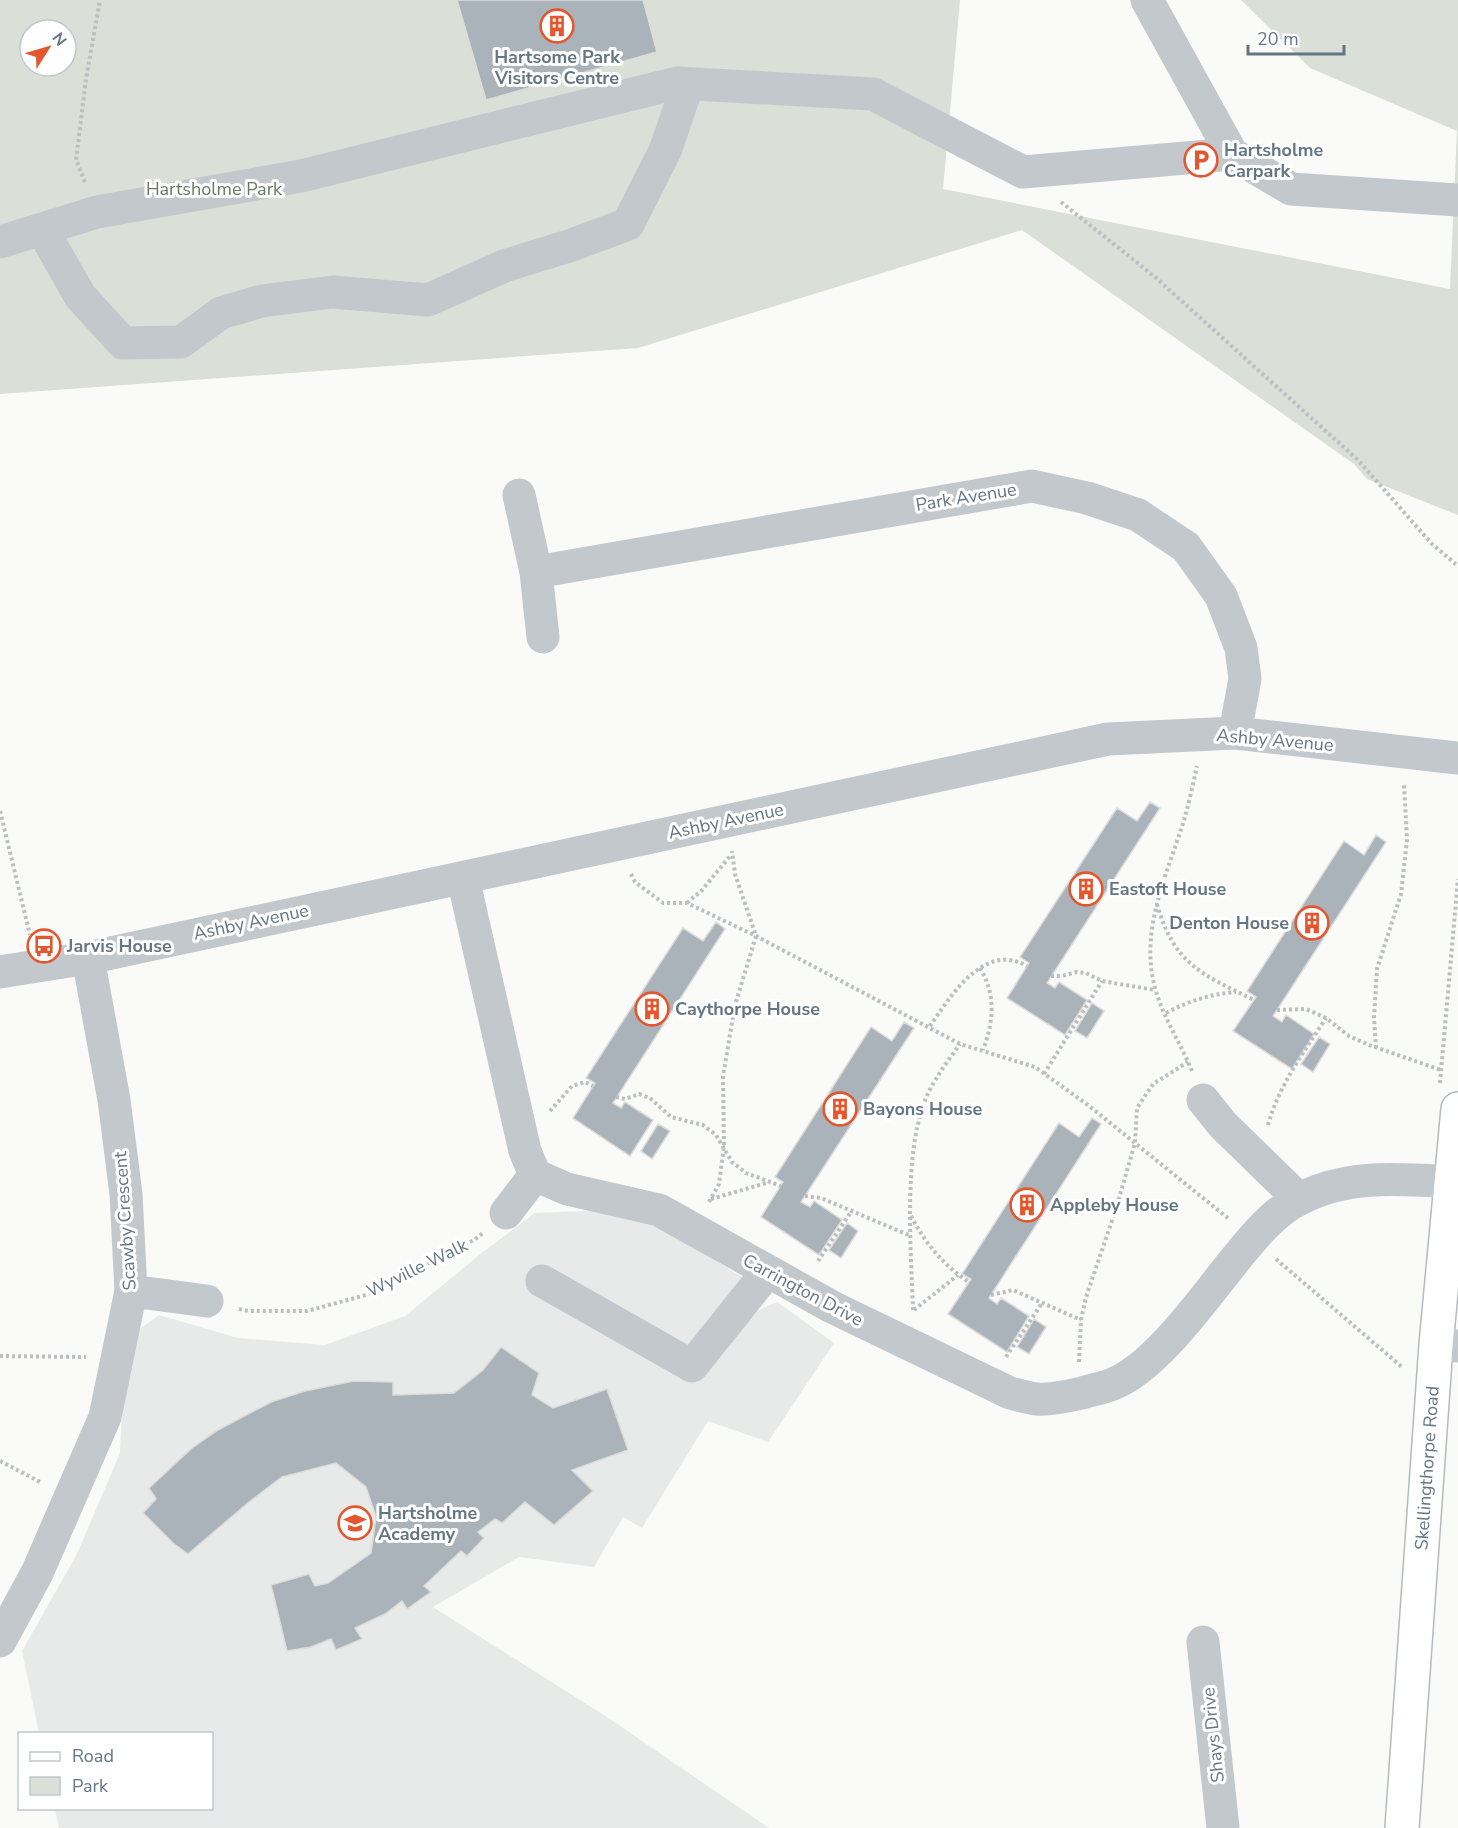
<svg xmlns="http://www.w3.org/2000/svg" width="1458" height="1828" font-family="'Nunito Sans',sans-serif">
<style>
.built{fill:#e8e9e9}
.green{fill:#dadfd7;fill-rule:evenodd}
.building{fill:#aab3b9;stroke:#dcdcda;stroke-width:1.5}
.lines{fill:none;stroke-linecap:round;stroke-linejoin:round}
.major-casing{stroke:#b5babe;stroke-width:36}
.path{stroke:#bbbfc2;stroke-width:4;stroke-dasharray:3 3;stroke-linecap:butt}
.minor{stroke:#c3c8cc;stroke-width:33}
.major{stroke:#fff;stroke-width:33}
.labels{text-anchor:middle;stroke-width:6;stroke-linejoin:round;paint-order:stroke}
.poi-label{font-size:18px;font-weight:bold;fill:#657683;stroke:#fff;text-anchor:start}
.park-label{font-size:18px;fill:#687a64;stroke:#fff}
.street-label{font-size:18px;fill:#657683;stroke:#fff}
</style>
<rect width="100%" height="100%" fill="#fafaf8"/>
<path class="built" d="M631 1209 745 1279V1316L777 1302 834 1343 768 1442 708 1421 642 1528 623 1517 594 1567 519 1557 433 1607 607 1717 769 1828H59L55 1809 212 1808V1734L39 1733 22 1651 77 1554 120 1453 124 1362 141 1328 159 1315 238 1338 325 1345 405 1316 483 1252 535 1213Z"/>
<path class="green" d="M0 0H960L943 189 1450 289 1457 131 1310 68 1241 0H1458V515L1367 479 1354 464 1022 230 638 348 0 394ZM30 30H66V66H30Z"/>
<path class="building" d="M457 0H643L657 52 486 100Z
M1150 802 1160 808 1047 983 1055 988 1059 982 1087 1000 1065 1035 1007 998 1029 963 1020 957 1117 808 1137 821Z
M1376 835 1386 842 1273 1016 1282 1022 1286 1015 1314 1034 1292 1069 1233 1031 1256 997 1247 991 1344 841 1364 855Z
M716 922 725 929 613 1103 621 1108 625 1102 653 1120 630 1156 573 1118 595 1083 586 1078 683 928 703 941Z
M1092 1003 1104 1011 1087 1038 1075 1031Z
M904 1022 914 1028 801 1202 810 1207 814 1201 842 1220 819 1255 761 1217 783 1182 775 1177 871 1027 892 1041Z
M1319 1037 1330 1044 1313 1072 1301 1064Z
M1092 1118 1101 1124 989 1298 997 1304 1001 1298 1029 1316 1007 1352 948 1314 971 1279 962 1274 1059 1123 1079 1137Z
M658 1124 670 1131 652 1159 641 1151Z
M847 1223 858 1231 841 1258 829 1250Z
M1034 1319 1046 1327 1029 1354 1017 1347Z
M501 1347 539 1373 532 1395 553 1408 607 1389 628 1450 572 1470 593 1491 554 1525 525 1502 502 1523 495 1519 478 1532 484 1538 467 1556 461 1551 424 1586 431 1592 407 1609 402 1601 385 1614 355 1628 362 1639 336 1650 331 1639 311 1647 287 1651 271 1585 309 1574 315 1586 328 1583 371 1553 376 1517 366 1487 336 1463 282 1477 249 1502 188 1554 174 1544 143 1513 156 1499 149 1488 192 1448 218 1430 271 1402 305 1391 354 1381 393 1382V1395L454 1393 483 1370Z"/>
<g class="lines">
<g class="major-casing">
<path id="major" d="M1402 1828 1436 1345 1458 1109"/>
</g>
<path class="path" d="M85 182 76 160 86 79 100 0
M1061 202 1155 277 1358 460 1432 544 1458 566
M0 811 30 935
M631 874 635 882 663 903H687L756 936 960 1044 1035 1067 1088 1105 1229 1219
M687 903 702 890 731 855
M1157 904C1174 964 1201 974 1254 1000
M980 968C996 995 994 1021 983 1050
M1051 976H1062L1077 972 1086 973 1102 981 1155 990
M1277 1010 1306 1009 1326 1018 1349 1036 1369 1045 1441 1070
M1166 1013C1189 1001 1210 994 1236 992
M930 1026C950 997 984 941 1027 966
M1376 1048 1374 1017 1377 969 1401 894 1407 840 1404 783
M1192 1071C1181 1044 1164 1019 1156 991 1138 933 1167 875 1184 820 1189 803 1193 784 1197 766
M1044 1074 1102 981
M1440 1083 1458 879
M616 1097 625 1099 639 1094 650 1098 671 1117 703 1125 716 1135 732 1162 746 1173 781 1186
M550 1111 572 1086 585 1082 593 1086
M1268 1125C1279 1085 1304 1052 1326 1018
M805 1196 821 1198 911 1236
M711 1199 770 1182
M709 1202 719 1184 724 1146 723 1076 735 1005 756 936 735 874 732 851
M911 1216C925 1243 944 1266 969 1282
M1276 1259 1402 1367
M818 1261 851 1212
M991 1295 1013 1290 1081 1320
M239 1309 249 1311H307L366 1295 474 1240 483 1233
M913 1310C911 1249 903 1154 926 1098 934 1079 948 1061 960 1044
M914 1310 958 1275
M0 1356 86 1357
M1006 1357 1042 1303
M1079 1362 1081 1320 1086 1297 1115 1212 1135 1143 1137 1108 1153 1084 1188 1062
M0 1461 42 1483"/>
<path class="minor" d="M1147 0 1232 154
M42 229 80 296 123 343 181 342 221 313 262 301 333 292 428 300 504 266 572 245 628 224 665 151 688 84
M0 242 97 212 301 176 677 83 873 94 1023 172 1232 154 1291 189 1458 200
M519 495 536 572
M543 637 536 572 1032 486 1087 498 1138 515 1186 547 1221 596 1241 648 1245 679 1235 733
M463 878 525 1151 535 1175 567 1189 659 1210 832 1307 1010 1393C1019 1395 1028 1398 1037 1399 1050 1400 1069 1396 1082 1393 1092 1390 1103 1388 1113 1384 1156 1367 1204 1298 1234 1261 1252 1239 1273 1212 1300 1199 1347 1174 1401 1179 1452 1182
M0 972 88 958 1108 739 1235 733 1458 758
M1203 1100 1223 1125 1299 1199
M506 1213 535 1175
M542 1281 692 1366 768 1271
M131 1291 207 1301
M1436 1345 1458 1346
M0 1641 37 1573 105 1417 131 1291 126 1194 114 1100 88 958
M1203 1642 1223 1828"/>
<use href="#major" class="major"/>
</g>
<defs>
<g id="building-ring" transform="scale(1.725)"><circle r="9.5" fill="#fff" stroke="#e4572e" stroke-width="1.5"/><path d="M-4-6H4V6H1V3H-1V6H-4ZM-2.5-4.3h1.7v1.8h-1.7ZM.8-4.3h1.7v1.8H.8ZM-2.5-1h1.7V.8h-1.7ZM.8-1h1.7V.8H.8Z" fill="#e4572e"/></g>
<g id="parking-ring" transform="scale(1.725)"><circle r="9.5" fill="#fff" stroke="#e4572e" stroke-width="1.5"/><path d="M-3.5-5.5H1a3.5 3.5 0 0 1 0 7H-1V5.5H-3.5ZM-1-3.4V-.6H.8a1.4 1.4 0 0 0 0-2.8Z" fill="#e4572e"/></g>
<g id="bus-ring" transform="scale(1.725)"><circle r="9.5" fill="#fff" stroke="#e4572e" stroke-width="1.5"/><path d="M-5-6H5V4H4V6H2V4H-2V6H-4V4H-5ZM-3.5-4V0h7V-4ZM-3.5 1.2v1.5H-2V1.2ZM2 1.2v1.5H3.5V1.2Z" fill="#e4572e"/></g>
<g id="school-ring" transform="scale(1.725)"><circle r="9.5" fill="#fff" stroke="#e4572e" stroke-width="1.5"/><path d="M0-5L7-2L0 1L-7-2ZM-4 1L0 2.5L4 1V4Q0 6-4 4Z" fill="#e4572e"/></g>
</defs>
<g fill-rule="evenodd">
<use href="#building-ring" x="557" y="26"/>
<use href="#parking-ring" x="1201" y="160"/>
<use href="#building-ring" x="1086" y="889"/>
<use href="#building-ring" x="1312" y="923"/>
<use href="#bus-ring" x="44" y="946"/>
<use href="#building-ring" x="652" y="1009"/>
<use href="#building-ring" x="840" y="1109"/>
<use href="#building-ring" x="1027" y="1205"/>
<use href="#school-ring" x="355" y="1523"/>
</g>
<g class="labels">
<g class="poi-label">
<text x="557" y="63" text-anchor="middle">Hartsome Park<tspan x="557" dy="21">Visitors Centre</tspan></text>
<text x="1224" y="156">Hartsholme<tspan x="1224" dy="21">Carpark</tspan></text>
<text x="1109" y="895">Eastoft House</text>
<text x="1289" y="929" text-anchor="end">Denton House</text>
<text x="67" y="952">Jarvis House</text>
<text x="675" y="1015">Caythorpe House</text>
<text x="863" y="1115">Bayons House</text>
<text x="1050" y="1211">Appleby House</text>
<text x="378" y="1519">Hartsholme<tspan x="378" dy="21">Academy</tspan></text>
</g>
<g class="park-label">
<text x="214" y="195">Hartsholme Park</text>
</g>
<g class="street-label">
<text transform="translate(966 497) rotate(-9)" y="6">Park Avenue</text>
<text transform="translate(1275 740) rotate(5)" y="6">Ashby Avenue</text>
<text transform="translate(726 821) rotate(-12)" y="6">Ashby Avenue</text>
<text transform="translate(251 922) rotate(-12)" y="6">Ashby Avenue</text>
<text transform="translate(125 1221) rotate(-94)" y="6">Scawby Crescent</text>
<text transform="translate(417 1268) rotate(-26)" y="6">Wyville Walk</text>
<text transform="translate(803 1290) rotate(28)" y="6">Carrington Drive</text>
<text transform="translate(1427 1468) rotate(-86)" y="6">Skellingthorpe Road</text>
<text transform="translate(1213 1735) rotate(-96)" y="6">Shays Drive</text>
</g>
</g>
<rect x="18" y="1732" width="195" height="78" fill="#ffffff" stroke="#c1c8cd" stroke-width="1.5"/>
<rect x="30" y="1752" width="30" height="9" fill="#ffffff" stroke="#c1c8cd" stroke-width="1.5"/>
<text x="72" y="1762" font-size="18" fill="#657683">Road</text>
<rect x="30" y="1777" width="30" height="18" fill="#dadfd7" stroke="#c1c8cd" stroke-width="1.5"/>
<text x="72" y="1792" font-size="18" fill="#657683">Park</text>
<g transform="translate(48 48) rotate(53)"><circle r="28" fill="#ffffff" stroke="#c1c8cd" stroke-width="1.5"/>
<path d="M0-4.5L10 22L0 15L-10 22Z" fill="#e4572e"/>
<text y="-9" font-size="16" font-weight="bold" text-anchor="middle" fill="#657683">N</text>
</g>
<path d="M1248 45v9h96v-9" fill="none" stroke="#657683" stroke-width="3"/>
<text x="1257" y="45" font-size="18" fill="#657683" stroke="#ffffff" stroke-width="4.5" paint-order="stroke">20 m</text>
</svg>
